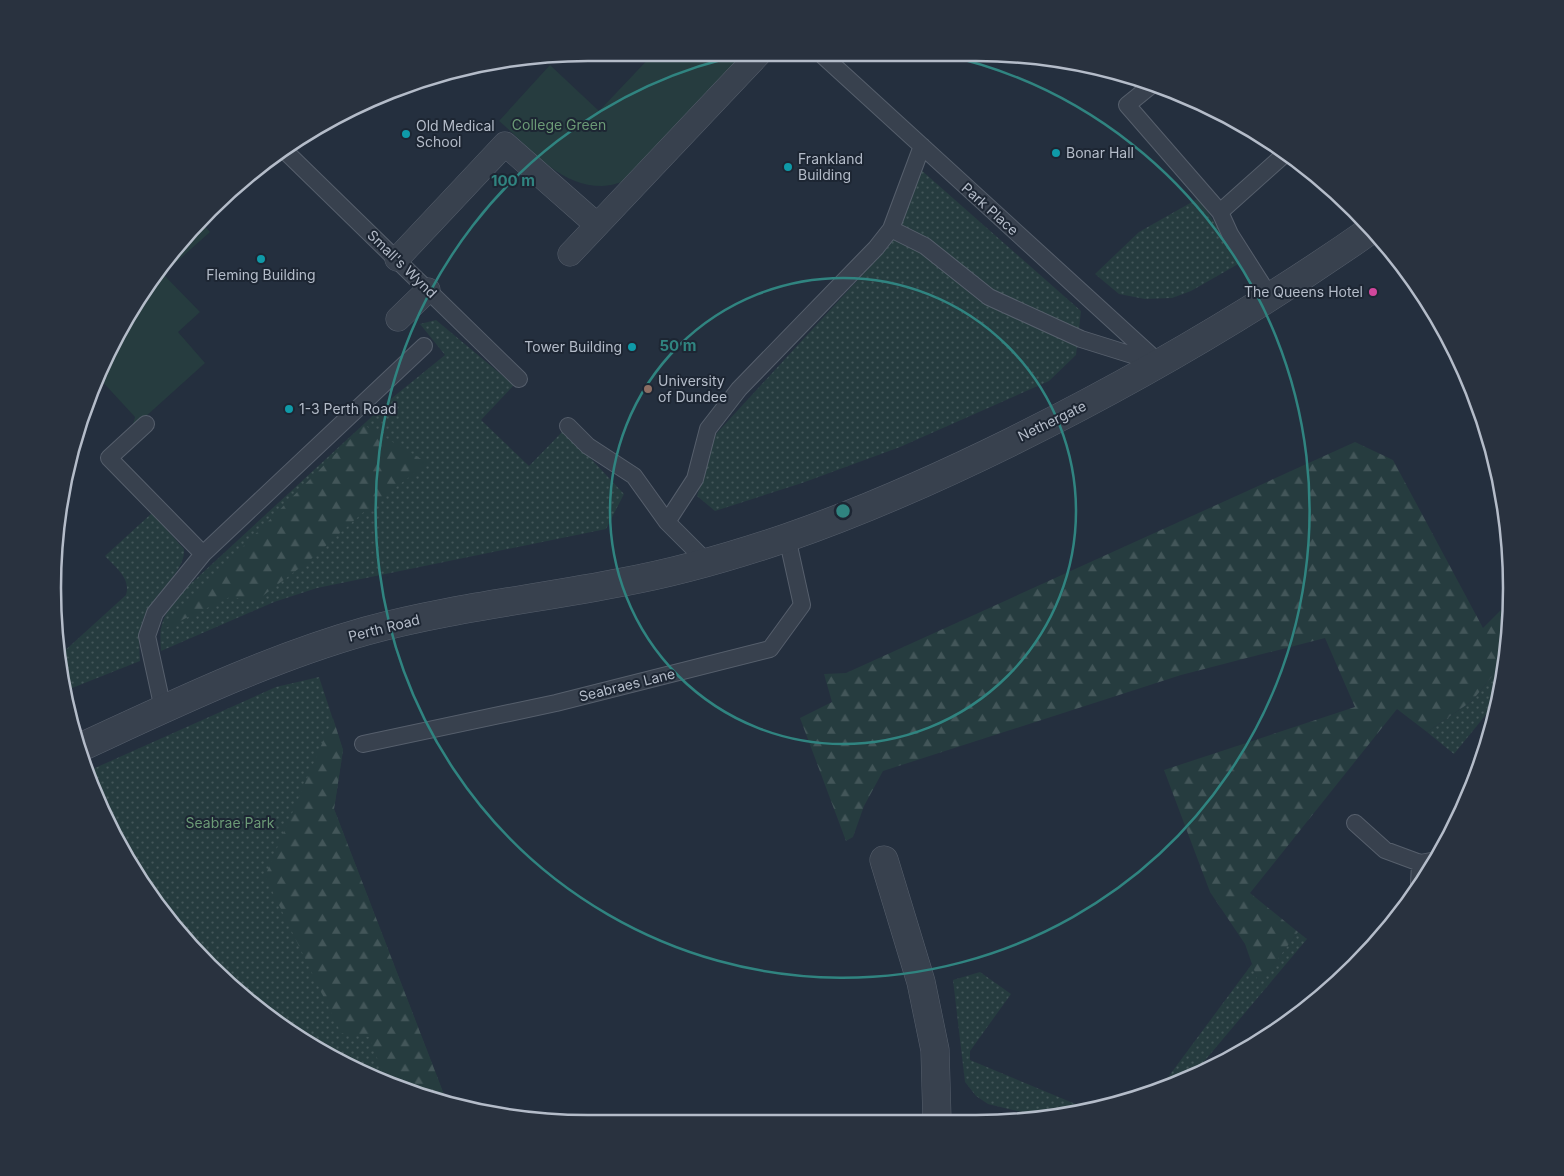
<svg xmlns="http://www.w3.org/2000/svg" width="1564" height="1176" font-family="Inter,sans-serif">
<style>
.grass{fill:url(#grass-dots)}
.forest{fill:url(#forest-firs)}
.garden{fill:#263c3f}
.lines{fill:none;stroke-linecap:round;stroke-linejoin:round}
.service-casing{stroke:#565f6c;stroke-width:18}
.pedestrian-casing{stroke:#565f6c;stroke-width:25}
.minor-casing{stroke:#565f6c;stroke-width:29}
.tertiary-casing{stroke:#565f6c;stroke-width:29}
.service{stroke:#38414e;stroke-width:16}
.pedestrian{stroke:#38414e;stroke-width:24}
.minor{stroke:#38414e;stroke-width:28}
.tertiary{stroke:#38414e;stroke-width:28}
.ring{fill:none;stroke:#308480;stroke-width:2.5}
.culture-dot{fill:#0f9aa8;stroke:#1d2633;stroke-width:2}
.hotel-dot{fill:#d1479c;stroke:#1d2633;stroke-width:2}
.education-dot{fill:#8d6e63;stroke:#1d2633;stroke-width:2}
.labels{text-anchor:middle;stroke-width:4;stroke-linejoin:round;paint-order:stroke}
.park-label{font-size:14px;fill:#6b9a76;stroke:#1d2633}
.poi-label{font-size:14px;fill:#b4bcc9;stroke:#1d2633;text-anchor:start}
.street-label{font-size:14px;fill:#b4bcc9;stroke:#1d2633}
.rim{fill:none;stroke:#b4bcc9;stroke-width:2.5}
.centre{fill:#308480;stroke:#1d2633;stroke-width:2.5}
.ring-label{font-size:15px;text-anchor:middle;font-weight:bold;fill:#308480;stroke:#1d2633;stroke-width:4;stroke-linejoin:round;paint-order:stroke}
</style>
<defs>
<pattern id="grass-dots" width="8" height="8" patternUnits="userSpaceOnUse" patternTransform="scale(1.25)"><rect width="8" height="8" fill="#263c3f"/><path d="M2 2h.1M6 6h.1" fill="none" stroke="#435659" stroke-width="1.8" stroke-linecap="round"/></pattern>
<pattern id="forest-firs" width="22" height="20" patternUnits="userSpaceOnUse" patternTransform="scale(1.25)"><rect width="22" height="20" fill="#263c3f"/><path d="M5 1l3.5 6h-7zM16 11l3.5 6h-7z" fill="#435659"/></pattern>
</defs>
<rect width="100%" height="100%" fill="#242f3e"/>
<path class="grass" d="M920 169 1081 311 1076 355 1049 381 900 447 802 483 715 511 697 496 716 434 890 245Z
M1199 198 1240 263 1191 291 1172 298 1145 299 1119 294 1095 274 1139 232Z
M436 320 514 385 481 420 529 466 564 430 624 494 606 529 317 588 274 602 161 651C158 619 166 612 186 588L392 398 445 355 420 324Z
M152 513 184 549C186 570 156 593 147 611 138 627 139 643 140 661L67 690 60 655 126 595C131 578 116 568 105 556Z
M1507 658 1497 701 1454 754 1427 732 1472 701Z
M319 677 343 750 334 809 448 1105 321 1052 235 991 163 914 124 855 86 772 276 687Z
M1298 932 1307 939 1191 1077 1181 1083 1160 1088 1252 964 1259 983Z
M980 972 1011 994 970 1051V1060L1085 1108 1054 1117 1030 1114 988 1104 976 1096 965 1082 953 980Z"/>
<path class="forest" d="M364 425 428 463 367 509 310 560 256 601 230 597 159 631Z
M1355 442 1393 460 1483 628 1501 610 1508 619 1507 658 1472 701 1427 732 1397 709 1250 893 1298 932 1259 984 1245 944 1210 892 1164 770 1355 707 1325 638 1181 675 883 771 864 806 853 837 846 841 800 718 832 702 824 674 846 673Z
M333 718 343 750 334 809 448 1105 385 1079 369 1037 341 1033 265 876Z"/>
<path class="garden" d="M654 53H748L629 180C621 182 611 186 602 186 558 186 530 147 499 121L550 65 599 111Z
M200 221 210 232 163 274 200 312 178 332 205 363 144 418 129 438 135 417 99 378 108 351 186 235Z"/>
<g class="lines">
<g class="service-casing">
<path id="service" d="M820 53 1156 360
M1153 84 1127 105 1220 212 1230 234 1270 297
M284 150 519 379
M1220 212 1286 153
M891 229 922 146
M146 424 109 458 203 554
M568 426 588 446 634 476 667 522 707 562
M667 522 695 479 708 429 739 389 876 248 891 229 925 246 989 297 1081 339 1161 364
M163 709 147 636 155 613 203 554 424 346
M363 744 556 703 770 649 802 605 787 537
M1355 823 1385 850 1420 863 1419 884
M1420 863 1437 860"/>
</g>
<g class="pedestrian-casing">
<path id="pedestrian" d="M570 254 760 53
M397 259 505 144 597 225
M398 319 428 290"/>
</g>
<g class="minor-casing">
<path id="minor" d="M884 860 921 982 935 1050 937 1120"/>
</g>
<g class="tertiary-casing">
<path id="tertiary" d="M79 748C172 705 267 659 366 631 450 608 537 599 623 582 678 572 733 556 786 538 864 511 940 477 1013 441 1138 379 1258 309 1372 229"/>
</g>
<use href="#service" class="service"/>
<use href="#pedestrian" class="pedestrian"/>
<use href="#minor" class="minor"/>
<use href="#tertiary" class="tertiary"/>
</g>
<g class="ring">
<circle cx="843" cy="511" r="233"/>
<path d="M940 54A467 467 0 1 1 750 53"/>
</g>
<g class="culture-dot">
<circle cx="406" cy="134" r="5"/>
<circle cx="1056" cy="153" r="5"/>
<circle cx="788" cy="167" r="5"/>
<circle cx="261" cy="259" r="5"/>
<circle cx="632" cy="347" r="5"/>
<circle cx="289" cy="409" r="5"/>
</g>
<circle class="hotel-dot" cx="1373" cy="292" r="5"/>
<circle class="education-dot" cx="648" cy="389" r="5"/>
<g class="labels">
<g class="park-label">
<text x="559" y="130">College Green</text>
<text x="230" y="828">Seabrae Park</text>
</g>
<g class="poi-label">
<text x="416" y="131">Old Medical<tspan x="416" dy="16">School</tspan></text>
<text x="1066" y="158">Bonar Hall</text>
<text x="798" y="164">Frankland<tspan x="798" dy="16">Building</tspan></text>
<text x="261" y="280" text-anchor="middle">Fleming Building</text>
<text x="1363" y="297" text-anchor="end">The Queens Hotel</text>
<text x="622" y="352" text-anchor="end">Tower Building</text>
<text x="658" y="386">University<tspan x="658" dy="16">of Dundee</tspan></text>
<text x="299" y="414">1-3 Perth Road</text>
</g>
<g class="street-label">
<text transform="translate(990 209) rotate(42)" y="5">Park Place</text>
<text transform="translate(402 264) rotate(44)" y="5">Small's Wynd</text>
<text transform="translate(1052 421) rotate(-26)" y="5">Nethergate</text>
<text transform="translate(384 628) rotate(-14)" y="5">Perth Road</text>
<text transform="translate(627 685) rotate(-14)" y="5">Seabraes Lane</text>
</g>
</g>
<path d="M0 0H1564V1176H0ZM588 61H976A527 527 0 0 1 1503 588V588A527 527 0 0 1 976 1115H588A527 527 0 0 1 61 588V588A527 527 0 0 1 588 61Z" fill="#29323f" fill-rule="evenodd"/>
<path class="rim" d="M588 61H976A527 527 0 0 1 1503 588V588A527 527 0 0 1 976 1115H588A527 527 0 0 1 61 588V588A527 527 0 0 1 588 61Z"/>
<circle cx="843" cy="511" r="8" class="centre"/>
<g class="ring-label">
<text x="513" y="186">100 m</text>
<text x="678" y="351">50 m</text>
</g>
</svg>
